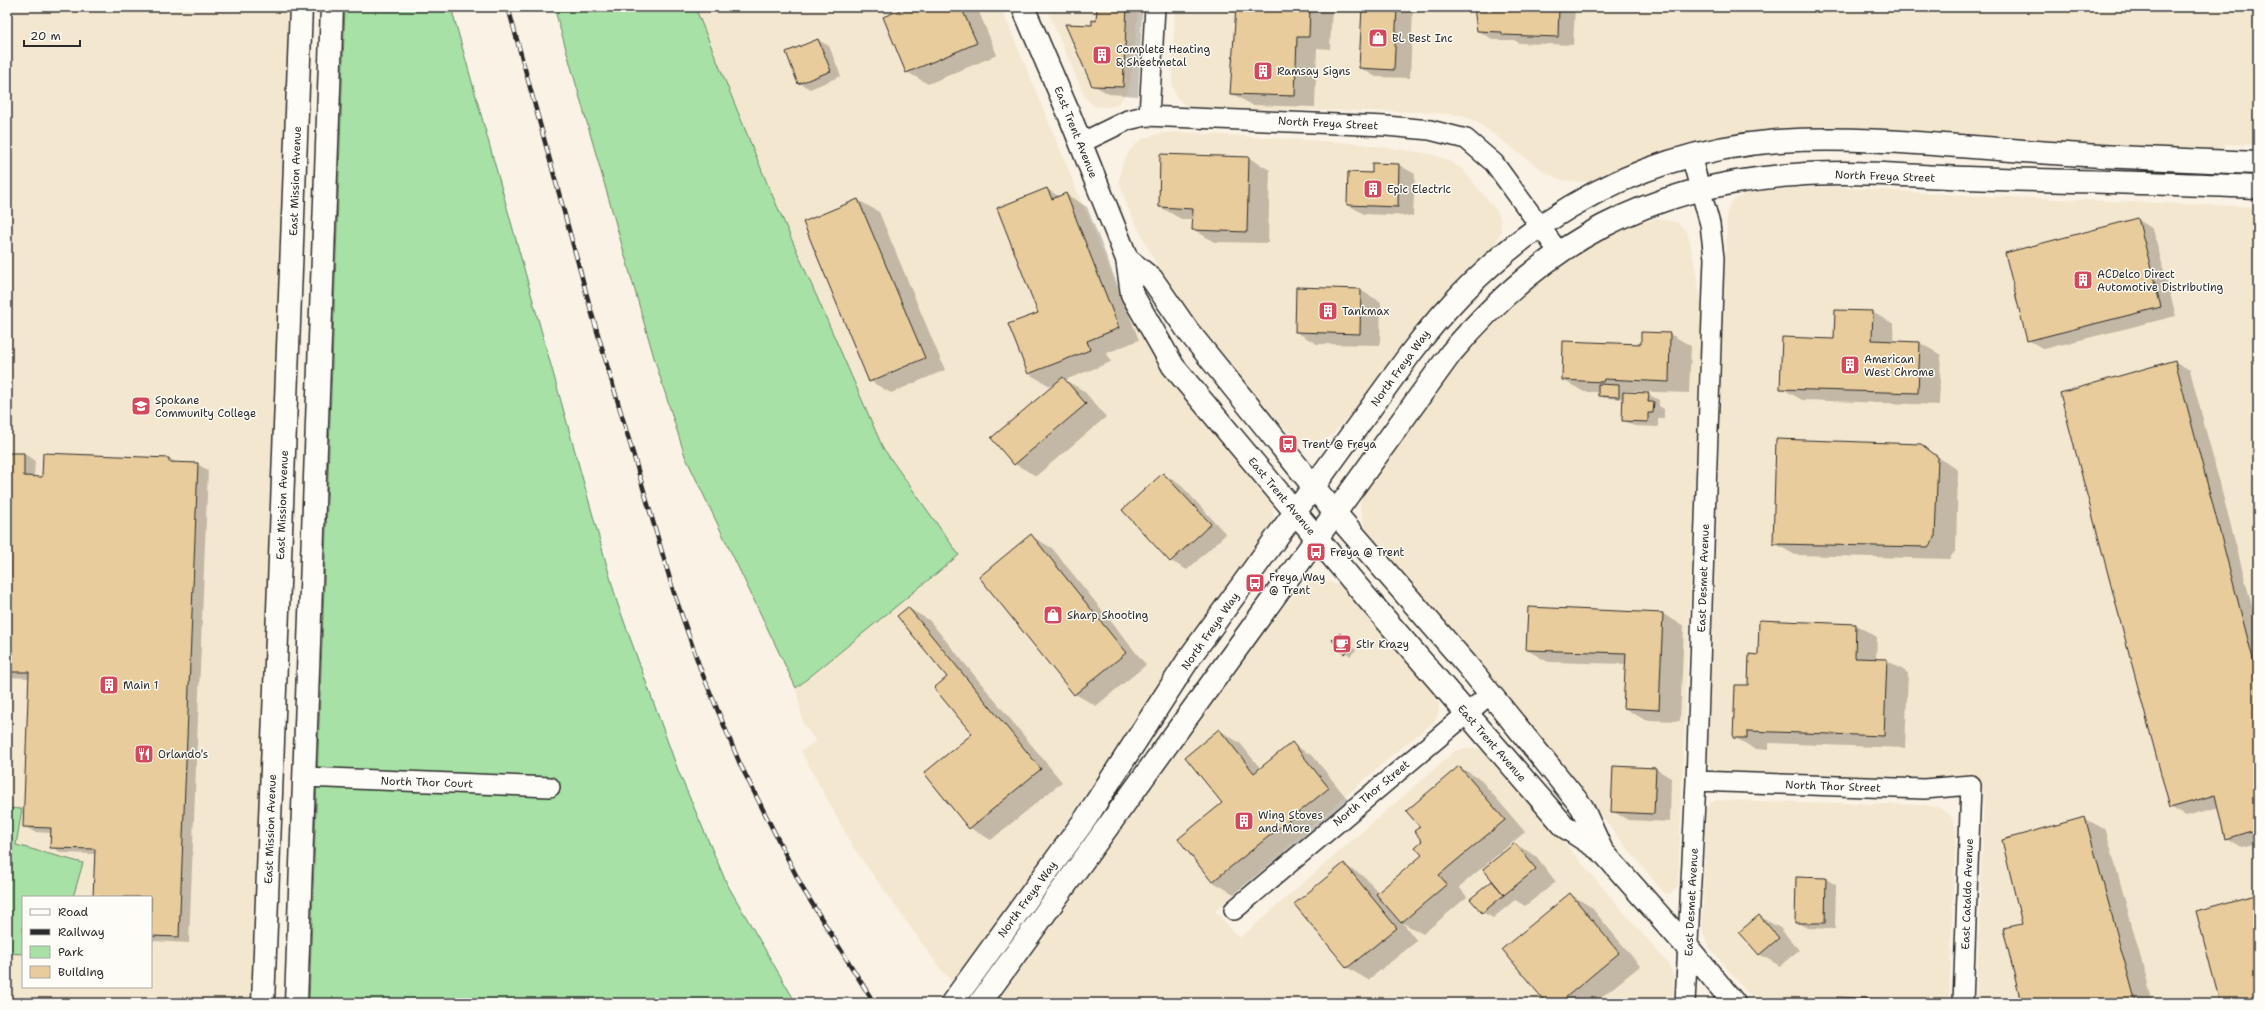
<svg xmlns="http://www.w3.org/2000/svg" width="2265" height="1010" font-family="'Shantell Sans',sans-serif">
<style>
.built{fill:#f4e7cf;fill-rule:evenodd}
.green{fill:#a7e1a5;stroke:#698668}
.shadow{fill:#0003}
.building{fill:#e9cc9c;stroke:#2b2b2b}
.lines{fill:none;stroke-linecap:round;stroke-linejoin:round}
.minor-casing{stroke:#2b2b2b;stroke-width:22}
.major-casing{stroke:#2b2b2b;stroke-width:25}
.minor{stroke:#fdfcf7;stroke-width:19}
.major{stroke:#fdfcf7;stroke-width:22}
.rail-casing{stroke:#2b2b2b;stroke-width:4.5}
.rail{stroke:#fdfcf7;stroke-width:3;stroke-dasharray:9;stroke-linecap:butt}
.labels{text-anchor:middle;stroke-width:3;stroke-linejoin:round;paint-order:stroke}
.poi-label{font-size:11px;fill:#2b2b2b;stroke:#fdfcf7;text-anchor:start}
.street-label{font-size:11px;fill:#2b2b2b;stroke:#fdfcf7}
</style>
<rect width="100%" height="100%" fill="#f9f2e5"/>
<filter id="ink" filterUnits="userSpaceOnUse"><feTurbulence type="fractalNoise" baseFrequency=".025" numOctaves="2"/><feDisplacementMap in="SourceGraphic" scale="8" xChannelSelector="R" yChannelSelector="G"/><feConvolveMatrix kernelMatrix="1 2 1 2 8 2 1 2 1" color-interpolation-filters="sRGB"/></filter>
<g filter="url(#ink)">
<path class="built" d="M7 7H291L253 1003H7ZM23 897H151V987H23Z
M695 7H1001L1119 292 1135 324 1171 383 1271 500 1274 515 1271 528 954 984 939 967 853 847 801 751 816 741 803 724 796 688 959 555 883 448 767 183Z
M1046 7H1138L1135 47 1131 78 1128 91 1117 105 1108 107 1094 106 1085 98Z
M1175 7H2258V145L2225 144V153L1820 129 1745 134 1675 150 1598 181 1579 182 1562 180 1546 173 1477 122 1460 115 1425 112 1193 108 1183 104 1176 97 1172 85Z
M1176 132 1354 143 1431 154 1447 160 1462 169 1497 211 1501 221V232L1495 245 1463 273 1440 298 1404 341 1360 404 1330 437 1315 442H1302L1294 439 1190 319 1154 260 1128 208 1119 182 1122 164 1131 149 1142 139 1157 134Z
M1838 187 1958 195 2258 207V1003H1976L1984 798 1983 791 1979 785 1725 776 1713 771 1708 764 1727 212 1731 202 1748 192 1796 188Z
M1658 218 1678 223 1686 231 1690 241 1702 307 1678 883 1677 888 1670 894 1664 893 1364 526 1360 506 1362 497 1443 385 1471 347 1501 315 1540 280 1590 246 1636 224Z
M1322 579 1341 586 1437 696 1439 705 1438 714 1434 722 1395 753 1215 911 1240 938 1455 751 1466 748H1477L1487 753 1666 961 1671 969 1674 980 1672 1003H996L1280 611 1300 588 1311 581Z
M1716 800 1925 805 1940 808 1950 815 1956 828 1949 1003H1756L1708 946 1702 928 1706 810 1710 804Z"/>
<path class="green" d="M345 7H451L617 602 679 773 727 884 796 1003H309Z
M554 7H695L767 183 883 448 959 555 796 688 685 456 655 361Z
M7 808 22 809 16 845 83 863 73 897H23V954L7 953Z"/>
<path class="shadow" d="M910 7H970L979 12 997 55 928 84 907 72Z
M1098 7H1140V12L1142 13 1138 96 1109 94 1093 85Z
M1237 7H1332L1330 49 1317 48 1315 107 1252 105 1231 93Z
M1363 7H1409L1413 9 1410 78 1376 77 1360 68Z
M1475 7H1575L1573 45 1519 43 1514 40H1494L1478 31Z
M818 40 829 46 841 76 810 89 799 83Z
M1249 158 1270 170 1268 243 1214 242 1193 229V219H1181L1160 207Z
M1373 164 1399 165 1415 174 1413 216 1364 214 1348 205 1373 174Z
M1047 189 1060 197 1066 194 1087 207 1139 340 1107 353 1111 362 1065 380 1084 391 1106 417 1036 476 1015 464 1057 383 1050 386 1029 374 1010 325 1039 313Z
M858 200 879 212 945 370 891 393 870 381Z
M2137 219 2153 229 2176 316 2044 349 2028 340Z
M1360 290 1381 302 1380 345 1317 344 1296 332Z
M1872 312 1894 324 1893 342 1920 343 1941 355 1939 405 1802 400 1781 388 1835 340Z
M1642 333 1670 334 1691 346 1689 393 1624 391V393L1648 394 1659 400V406L1664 409V418H1658V427L1634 426 1623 420 1624 399 1604 398 1599 395V392H1584L1563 380 1641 345Z
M2174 361 2190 370 2258 629V843L2242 847 2226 838 2219 807 2186 816 2170 807Z
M1920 445 1958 470 1956 550 1949 559 1795 555 1774 543Z
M7 454H24L35 460 34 477 43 478 44 454 169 458 178 464H197L208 470 189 943 153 941 151 950V897H94L95 854 62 853 51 847 52 833 34 832 24 826 29 678 7 677Z
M1163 474 1179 483 1226 534 1187 570 1171 561 1124 511Z
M1031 536 1052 548 1146 665 1096 706 1075 694Z
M908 608 929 620 1062 782 991 840 970 828 925 774 973 734 948 677Z
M1529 608 1663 614 1684 626 1680 721 1645 720 1624 708 1626 664 1548 662 1527 650Z
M1856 625 1877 637 1876 660H1887L1908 673 1905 748 1768 743V750L1755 749 1734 737 1759 656Z
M1340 635 1356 650 1350 656 1334 640Z
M1219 730 1240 743 1261 769 1292 744 1313 756 1349 801 1234 894 1213 882 1179 840 1223 804Z
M1459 767 1480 779 1525 832 1459 887 1467 897 1423 934 1403 923 1417 941 1368 980 1348 968 1296 904 1344 865 1365 877 1378 893 1423 855 1421 827Z
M1656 769 1671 778 1670 822 1628 820 1612 811Z
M2084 818 2106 830 2153 1003H2022L2023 925Z
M1515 844 1536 856 1556 882 1525 906 1515 900 1493 918 1482 912 1492 882 1496 884Z
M1826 879 1836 885 1835 929 1807 928 1796 922Z
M1570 894 1591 907 1640 966 1594 1003H1548Z
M1759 916 1780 928 1799 950 1780 966 1759 954Z"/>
<path class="building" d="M907 7H961L977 43 906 73 883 17Z
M1097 7H1127L1123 87 1092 86 1065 24 1092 25V20L1096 21Z
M1236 7H1310L1309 37H1297L1295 96 1230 94Z
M1362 7H1397L1394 70 1359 68Z
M1474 7H1559L1558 37 1502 35V32L1477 31Z
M818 39 831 71 798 84 786 52Z
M1160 154 1249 157 1247 232 1192 230 1193 209 1159 207Z
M1372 163 1399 164 1398 207 1347 205 1348 172 1372 173Z
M1047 188 1052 199 1066 193 1119 328 1087 341 1090 350 1028 374 1008 324 1038 313 997 208Z
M858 199 925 358 869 382 803 222Z
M2138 218 2161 307 2027 341 2005 253Z
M1296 287 1361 289 1360 334 1295 332Z
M1835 310 1873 311 1872 340 1920 342 1918 393 1780 389 1782 337 1834 339Z
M1641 332 1670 333 1669 382 1604 379 1603 382 1562 380 1563 341 1641 344Z
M2175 360 2258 678V829L2225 839 2215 795 2170 808 2060 393Z
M1063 377 1086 404 1014 465 991 438Z
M1598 384 1619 385V397L1598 396Z
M1623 392 1649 393 1648 402H1654L1653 413H1648V422L1622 421Z
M1776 439 1921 444 1938 457 1935 538 1928 547 1773 544Z
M7 453H24V476L42 477 43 453 169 458V462L198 463 179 937 151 936V897H93L95 849 50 848 51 828 23 827 29 672H7Z
M1163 473 1211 524 1170 562 1122 510Z
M1031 534 1126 653 1074 695 979 577Z
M908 607 1041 769 969 829 924 773 972 734 934 688 947 677 897 616Z
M1528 607 1663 613 1659 710 1623 708 1626 653 1526 650Z
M1759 620 1856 624 1855 658 1887 659 1884 736 1747 731V738H1733L1735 685H1748L1749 654 1758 655Z
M1340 633 1352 647 1344 654 1332 640Z
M1219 729 1254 773 1292 742 1329 788 1212 882 1178 839 1222 803 1185 757Z
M1459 766 1505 820 1439 875 1447 884 1401 923 1376 894 1422 855 1415 847 1422 841 1414 831 1420 827 1406 811Z
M1613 766 1656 768 1654 814 1611 812Z
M2085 817 2136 1003H2021L2003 928 2022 924 2002 840Z
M1515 843 1536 869 1504 895 1483 869Z
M1344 863 1397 928 1347 968 1294 904Z
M1796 877 1826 878 1825 923H1795Z
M1492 881 1504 895 1482 913 1470 899Z
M1570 893 1619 953 1559 1003H1546L1502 949Z
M2258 894V1003H2220L2196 911Z
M1759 915 1779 938 1759 955 1739 932Z
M1837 997 1925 1001V1003H1836Z"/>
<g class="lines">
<g class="minor-casing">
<path id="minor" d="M1149 116 1155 7
M1081 143 1128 120 1145 116 1386 126 1430 130 1466 139 1494 163 1558 251
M304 777 550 787
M1696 781 1924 789 1971 785 1963 1003
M1234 910 1490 694
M1685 1003 1696 781 1714 258 1710 224 1691 156"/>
</g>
<g class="major-casing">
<path id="major" d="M1023 7 1069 114 1127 259 1132 294 1173 366 1367 598 1565 827 1602 851 1689 949 1734 1003
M1127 259 1152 279 1188 331 1335 513 1467 665 1582 807 1602 851
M263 1003 301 7
M296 1003 332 7
M952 1003 1086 818 1192 654 1410 354C1501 233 1624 153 1778 141 1860 136 1941 145 2023 151 2101 157 2179 160 2258 163
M980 1003 1451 353C1544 242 1649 185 1794 175 1851 170 1910 176 1967 178 2064 181 2161 183 2258 187"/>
</g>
<use href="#minor" class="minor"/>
<use href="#major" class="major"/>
<g class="rail-casing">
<path id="rail" d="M508 7 592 314 674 593 700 668 740 764 803 889 874 1003"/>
</g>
<use href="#rail" class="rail"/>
</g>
</g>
<defs>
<g id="shop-square" transform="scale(1)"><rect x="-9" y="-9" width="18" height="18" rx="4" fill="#d1495b" stroke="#fdfcf7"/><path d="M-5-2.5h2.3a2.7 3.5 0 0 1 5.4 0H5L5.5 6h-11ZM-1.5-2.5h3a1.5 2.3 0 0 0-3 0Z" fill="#fff"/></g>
<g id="building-square" transform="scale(1)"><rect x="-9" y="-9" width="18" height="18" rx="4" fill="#d1495b" stroke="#fdfcf7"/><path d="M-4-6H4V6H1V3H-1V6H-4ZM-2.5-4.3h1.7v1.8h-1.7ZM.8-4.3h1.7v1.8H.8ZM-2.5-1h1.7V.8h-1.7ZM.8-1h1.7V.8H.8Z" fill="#fff"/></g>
<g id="university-square" transform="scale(1)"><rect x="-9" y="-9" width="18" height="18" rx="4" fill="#d1495b" stroke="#fdfcf7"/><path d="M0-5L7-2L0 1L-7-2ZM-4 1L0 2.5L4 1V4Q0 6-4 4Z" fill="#fff"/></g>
<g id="bus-square" transform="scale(1)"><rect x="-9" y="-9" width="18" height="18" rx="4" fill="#d1495b" stroke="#fdfcf7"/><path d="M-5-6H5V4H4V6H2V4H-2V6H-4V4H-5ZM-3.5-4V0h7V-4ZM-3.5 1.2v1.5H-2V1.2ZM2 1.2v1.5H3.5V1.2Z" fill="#fff"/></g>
<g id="cafe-square" transform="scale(1)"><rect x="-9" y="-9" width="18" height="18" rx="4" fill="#d1495b" stroke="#fdfcf7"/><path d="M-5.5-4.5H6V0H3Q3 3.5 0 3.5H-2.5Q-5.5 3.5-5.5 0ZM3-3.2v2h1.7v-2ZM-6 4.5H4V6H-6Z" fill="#fff"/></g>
<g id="restaurant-square" transform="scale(1)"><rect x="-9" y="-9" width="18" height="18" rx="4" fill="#d1495b" stroke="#fdfcf7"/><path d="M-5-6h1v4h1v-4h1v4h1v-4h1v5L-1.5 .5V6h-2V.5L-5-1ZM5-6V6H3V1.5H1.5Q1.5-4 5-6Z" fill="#fff"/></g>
</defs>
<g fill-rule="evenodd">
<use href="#shop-square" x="1378" y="38"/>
<use href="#building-square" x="1102" y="55"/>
<use href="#building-square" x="1263" y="71"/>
<use href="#building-square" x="1373" y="189"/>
<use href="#building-square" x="2083" y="280"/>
<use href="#building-square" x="1328" y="311"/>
<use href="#building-square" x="1850" y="365"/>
<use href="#university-square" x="141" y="406"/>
<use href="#bus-square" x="1288" y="444"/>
<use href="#bus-square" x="1316" y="552"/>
<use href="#bus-square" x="1255" y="583"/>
<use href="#shop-square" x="1053" y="615"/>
<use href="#cafe-square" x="1342" y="644"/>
<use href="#building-square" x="109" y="685"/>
<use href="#restaurant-square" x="144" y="754"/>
<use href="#building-square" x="1244" y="821"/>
</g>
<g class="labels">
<g class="poi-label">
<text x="1392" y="42">BL Best Inc</text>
<text x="1116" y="53">Complete Heating<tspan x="1116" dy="13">&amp; Sheetmetal</tspan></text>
<text x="1277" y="75">Ramsay Signs</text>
<text x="1387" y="193">Epic Electric</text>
<text x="2097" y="278">ACDelco Direct<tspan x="2097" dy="13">Automotive Distributing</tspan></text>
<text x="1342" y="315">Tankmax</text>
<text x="1864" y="363">American<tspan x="1864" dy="13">West Chrome</tspan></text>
<text x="155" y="404">Spokane<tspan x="155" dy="13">Community College</tspan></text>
<text x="1302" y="448">Trent @ Freya</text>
<text x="1330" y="556">Freya @ Trent</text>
<text x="1269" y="581">Freya Way<tspan x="1269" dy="13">@ Trent</tspan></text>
<text x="1067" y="619">Sharp Shooting</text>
<text x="1356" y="648">Stir Krazy</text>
<text x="123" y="689">Main 1</text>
<text x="158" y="758">Orlando's</text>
<text x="1258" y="819">Wing Stoves<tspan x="1258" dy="13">and More</tspan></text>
</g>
<g class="street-label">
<text transform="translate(1328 123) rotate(3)" y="4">North Freya Street</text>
<text transform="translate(1076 132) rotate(68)" y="4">East Trent Avenue</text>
<text transform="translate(1885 176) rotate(2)" y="4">North Freya Street</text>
<text transform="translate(295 181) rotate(-88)" y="4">East Mission Avenue</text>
<text transform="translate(1400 368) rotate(-54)" y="4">North Freya Way</text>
<text transform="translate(1282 496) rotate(50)" y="4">East Trent Avenue</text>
<text transform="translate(282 505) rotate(-88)" y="4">East Mission Avenue</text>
<text transform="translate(1703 578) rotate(-88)" y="4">East Desmet Avenue</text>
<text transform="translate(1210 631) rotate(-55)" y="4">North Freya Way</text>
<text transform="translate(1492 743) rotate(49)" y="4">East Trent Avenue</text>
<text transform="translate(427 782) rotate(2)" y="4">North Thor Court</text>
<text transform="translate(1833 786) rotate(2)" y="4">North Thor Street</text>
<text transform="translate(1371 793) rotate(-40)" y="4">North Thor Street</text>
<text transform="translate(270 829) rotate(-88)" y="4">East Mission Avenue</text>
<text transform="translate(1967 894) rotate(-88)" y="4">East Cataldo Avenue</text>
<text transform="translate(1027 899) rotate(-54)" y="4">North Freya Way</text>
<text transform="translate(1691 902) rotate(-87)" y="4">East Desmet Avenue</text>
</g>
</g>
<rect width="2265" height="1010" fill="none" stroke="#fdfcf7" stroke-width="24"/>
<rect x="12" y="12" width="2241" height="986" fill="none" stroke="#2b2b2b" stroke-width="1.5" filter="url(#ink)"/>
<rect x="22" y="896" width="130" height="92" fill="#fdfcf7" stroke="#a9a8a5"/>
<rect x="30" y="909" width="20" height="6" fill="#fdfcf7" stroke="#a9a8a5"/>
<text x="58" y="916" font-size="12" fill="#2b2b2b">Road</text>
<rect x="30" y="929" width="20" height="6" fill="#2b2b2b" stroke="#a9a8a5"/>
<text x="58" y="936" font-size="12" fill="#2b2b2b">Railway</text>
<rect x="30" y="946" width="20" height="12" fill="#a7e1a5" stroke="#a9a8a5"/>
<text x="58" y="956" font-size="12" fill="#2b2b2b">Park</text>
<rect x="30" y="966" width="20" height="12" fill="#e9cc9c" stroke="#a9a8a5"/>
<text x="58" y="976" font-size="12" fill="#2b2b2b">Building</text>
<path d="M24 40v6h56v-6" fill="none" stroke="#2b2b2b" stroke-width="2"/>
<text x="30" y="40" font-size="12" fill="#2b2b2b" stroke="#fdfcf7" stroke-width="3" paint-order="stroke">20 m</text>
</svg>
